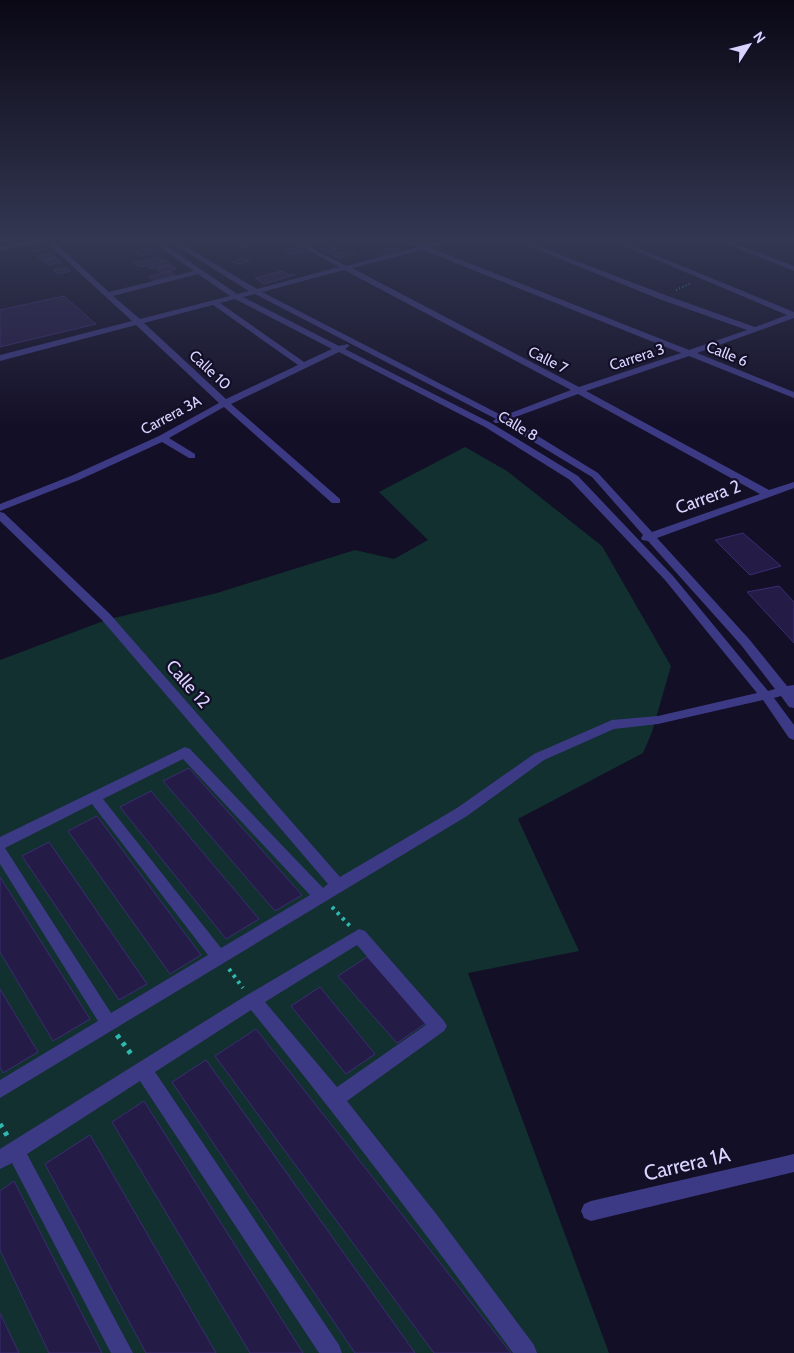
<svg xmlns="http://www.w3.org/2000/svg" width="794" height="1353" font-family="Cabin,sans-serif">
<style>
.green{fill:#12302f}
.building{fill:#241b47;stroke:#3b2d73}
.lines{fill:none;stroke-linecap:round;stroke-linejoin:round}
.path-far2{stroke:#2fb8b0;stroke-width:2;stroke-dasharray:1 2.5;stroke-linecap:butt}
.path-far1{stroke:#2fb8b0;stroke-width:4;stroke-dasharray:3 4.5;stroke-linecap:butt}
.path{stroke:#2fb8b0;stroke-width:5;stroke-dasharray:4 5.5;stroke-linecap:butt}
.minor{fill:#3d3a85;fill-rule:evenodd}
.labels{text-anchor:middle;stroke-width:4.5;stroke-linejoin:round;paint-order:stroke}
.far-street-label{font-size:15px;fill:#d9d4ff;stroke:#130f26}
.street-label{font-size:18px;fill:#d9d4ff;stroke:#130f26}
.near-street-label{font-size:21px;fill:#d9d4ff;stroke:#130f26}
</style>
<rect width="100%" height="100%" fill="#130f26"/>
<path class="green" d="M465 447 507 471 602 546 671 666 652 732 643 753 518 819 579 951 468 973 609 1353H0V660L106 620 217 593 355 550 394 559 428 540 379 492Z"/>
<path class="building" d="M95 238 98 240 84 243 78 239Z
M324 238 333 240 313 246 307 243Z
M365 238H379L380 239 361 244 354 241Z
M136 239 142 242 129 245 124 241Z
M251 241 260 245 243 248 237 245Z
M378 242 385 245 371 249 364 246Z
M43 245 47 249 34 252 30 248Z
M330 246 337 249 326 252 320 249Z
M298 247 305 251 291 254 284 251Z
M392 247 400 250 381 255 374 252Z
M151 248 157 252 140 256 136 252Z
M348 251 355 254 338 258 332 255Z
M51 253 56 257 41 261 36 256Z
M159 257 166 261 140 267 134 263Z
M57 258 61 262 49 265 44 261Z
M243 258 250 261 238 264 232 262Z
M167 261 171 264 151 269 147 265Z
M170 265 177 269 162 273 156 269Z
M66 267 71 271 58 274 53 270Z
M170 271 175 275 154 281 148 277Z
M282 271 288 275 292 274 295 275 264 284 255 278Z
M64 296 96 324 0 347V310Z
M743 533 781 566 750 575 715 540Z
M779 586 794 602V643L747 592Z
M189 768 302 895 275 911 163 781Z
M151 791 259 919 226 939 120 807Z
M97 816 201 955 170 974 68 831Z
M49 842 147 984 119 1000 22 856Z
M0 877 90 1019 53 1041 0 952Z
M367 957 426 1023 397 1043 338 976Z
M320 987 375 1054 346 1074 291 1006Z
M0 989 38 1052 3 1073 0 1067Z
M256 1029 511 1353H434L215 1056Z
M206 1060 415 1353H355L172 1082Z
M144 1101 303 1353H250L112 1122Z
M90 1135 216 1353H146L45 1164Z
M14 1181 102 1353H49L0 1250V1191Z
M0 1313 19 1353H0Z"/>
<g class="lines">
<path class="path-far2" d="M676 290 691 283"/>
<path class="path-far1" d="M332 907 350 926
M229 969 243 988"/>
<path class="path" d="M117 1035 134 1058
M0 1124 8 1137"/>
<path class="minor" d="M42 238H62L53 241 109 292 194 271 147 238H155L237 294 249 291 164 238H172L257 289 339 267 285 238H293L346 266 417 247 397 238C407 238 414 244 424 245 432 246 451 238 463 238L431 248 689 350 747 330 659 299 508 238H517L665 295 755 327 787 315 605 238H614L794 312V318L697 353 794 392V398L689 356 586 391 769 490 794 482V488L657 538 749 639 787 686 794 685V708L789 707 781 696 774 698 794 725V740L789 738 763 700 658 724 614 729 544 760 467 816 0 1098V1080L98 1021 0 864V837L185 747 190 749 323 888 328 884 102 620 0 521V512L4 513 110 614 340 877 457 808 534 754 612 720 658 716 757 693 665 580 570 480 485 427 339 352 231 404 340 499V503H332L224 407 169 438 195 454V458H189L162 442 79 480 0 511V504L71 476 159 436 219 403 136 325 0 361V355L132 321 46 242 0 251V247ZM423 250 681 353 579 387 352 268ZM344 270 571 390 503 416 262 292ZM198 274 230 296 140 319 113 296ZM255 294 496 419 493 421 495 423H502L592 477 643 535 641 538 642 540 648 541 741 645 775 689 768 691 673 576 578 476 491 423 345 349 349 346 348 344 339 346 243 297ZM235 299 332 349 304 362 220 303ZM213 305 298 365 226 399 144 323ZM578 394 760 494 652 532 598 473 510 419ZM183 759 310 895 221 948 103 799ZM92 804 208 955 111 1013 5 848Z
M711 238H720L794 266V271Z
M359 929 365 931 444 1021 447 1026 444 1031 347 1101 437 1215 534 1345 537 1353H513C428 1236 342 1122 251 1010L155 1072 339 1345 342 1353H319L140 1081 27 1154 133 1353H111L12 1163 0 1169V1149L247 995ZM357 945 426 1025 337 1087 265 1002Z
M794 1154V1172L591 1221 584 1218 581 1211 584 1204 591 1201Z"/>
</g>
<linearGradient id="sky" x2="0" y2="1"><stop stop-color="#0a0815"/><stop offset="0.56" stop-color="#333752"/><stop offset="1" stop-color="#333752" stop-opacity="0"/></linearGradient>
<rect width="794" height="428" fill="url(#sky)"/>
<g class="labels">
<g class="far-street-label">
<text transform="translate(727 354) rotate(22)" y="5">Calle 6</text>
<text transform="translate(637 357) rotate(-18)" y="5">Carrera 3</text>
<text transform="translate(548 360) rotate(27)" y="5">Calle 7</text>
<text transform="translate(210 370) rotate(43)" y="5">Calle 10</text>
<text transform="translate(171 415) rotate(-28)" y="5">Carrera 3A</text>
<text transform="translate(518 426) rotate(31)" y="5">Calle 8</text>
</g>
<g class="street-label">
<text transform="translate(708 497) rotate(-20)" y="6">Carrera 2</text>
<text transform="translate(188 684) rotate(49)" y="6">Calle 12</text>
</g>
<g class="near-street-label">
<text transform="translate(687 1164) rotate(-13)" y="7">Carrera 1A</text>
</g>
</g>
<g transform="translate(749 45) rotate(54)" stroke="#130f26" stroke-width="4" paint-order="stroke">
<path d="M0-4L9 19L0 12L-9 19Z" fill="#d9d4ff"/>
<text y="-8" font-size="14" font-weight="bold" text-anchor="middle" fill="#d9d4ff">N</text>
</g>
</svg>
